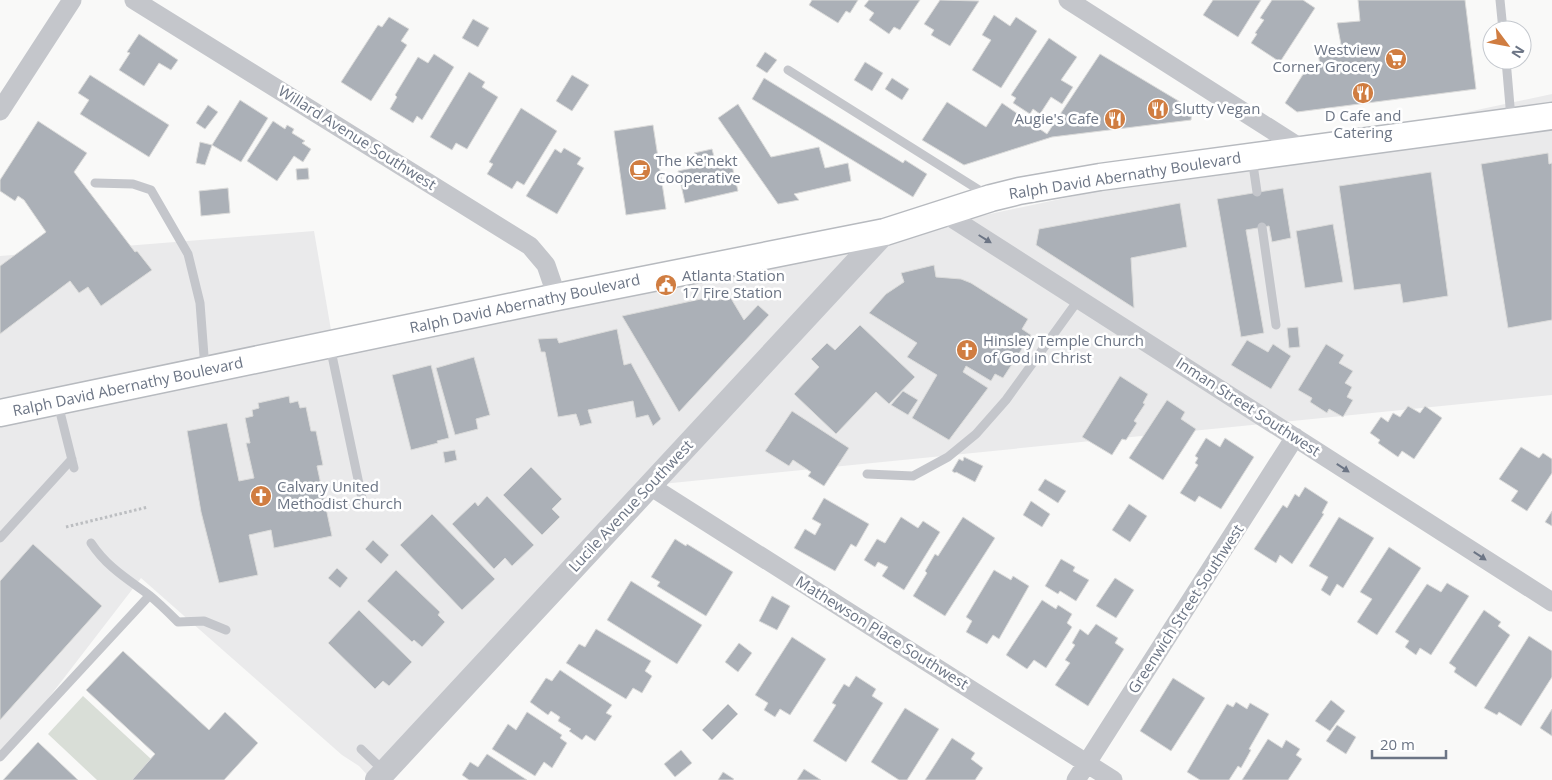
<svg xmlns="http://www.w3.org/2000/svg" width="1552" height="780" font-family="'Open Sans',sans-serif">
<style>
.built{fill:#eaeaeb}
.green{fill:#d9ded7}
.building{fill:#abb0b7;stroke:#dbdbda}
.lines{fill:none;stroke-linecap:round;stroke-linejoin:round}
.secondary-casing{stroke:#b7babf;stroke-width:29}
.path{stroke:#bcbec1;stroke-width:3;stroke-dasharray:2.5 2.5;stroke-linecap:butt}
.service{stroke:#c4c6cb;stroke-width:9}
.minor{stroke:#c4c6cb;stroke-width:19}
.tertiary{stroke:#c4c6cb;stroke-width:24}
.secondary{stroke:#fff;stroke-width:26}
.oneway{fill:#6c7585}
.labels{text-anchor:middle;stroke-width:5;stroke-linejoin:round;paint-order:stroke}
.poi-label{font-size:15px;fill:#6c7585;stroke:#fff;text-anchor:start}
.street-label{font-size:15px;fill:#6c7585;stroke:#fff}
</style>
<rect width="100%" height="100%" fill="#f9f9f8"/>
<path class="built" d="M1552 94V395L652 485 372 780 359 766 342 755 141 578 0 761V256L314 231 331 330 746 266Z"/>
<path class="green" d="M83 696 151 759 132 780H97L48 734Z"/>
<path class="building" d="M812 0H858L850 13 846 11 838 23 809 5Z
M869 0H920L900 30 894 27 889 34 869 20 874 13 864 6Z
M940 0 979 1 950 46 931 35 934 30 924 24Z
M1213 0H1261L1238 37 1203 15Z
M1272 0H1303L1315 8 1280 62 1251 43 1257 34 1255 33 1264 20 1260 18Z
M1358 0H1465L1476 89 1297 112 1285 103 1307 68 1320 66 1318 52 1342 50 1337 23 1360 21Z
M994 15 1010 26 1016 17 1037 31 1001 88 972 70 991 40 982 35Z
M389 17 409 29 401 41 407 45 371 101 341 82 378 25 382 27Z
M473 19 489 28 478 47 462 38Z
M139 34 178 60 171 70 159 63 144 86 119 70 130 53 127 52Z
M1049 38 1077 57 1061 80 1073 87 1062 104 1051 97 1040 114 1033 109 1030 114 1013 103 1016 98 1011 95Z
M765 52 777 60 767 73 756 66Z
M434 54 454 67 422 120 417 116 413 123 390 109 397 97 395 95 418 57 428 63Z
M1100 54 1192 109 1191 120 1052 137 964 165 922 140 947 102 986 127 1002 103 1047 134Z
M865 62 883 73 872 91 854 80Z
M469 72 485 82 482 87 498 97 467 149 456 143 452 150 430 137Z
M90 75 169 125 149 157 80 114 89 100 78 93Z
M572 75 589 85 572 111 556 101Z
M764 78 903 163 905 160 927 174 913 197 752 99Z
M892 78 909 89 902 100 885 89Z
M240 100 268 118 241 162 212 145Z
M738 104 771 157 819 147 825 168 848 163 851 181 794 194 799 200 778 204 718 118Z
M208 105 218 112 205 129 196 123Z
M521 108 557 131 524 185 517 181 512 189 487 174 493 164 489 162Z
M38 121 87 153 74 172 135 252 137 251 152 270 101 306 88 287 79 293 70 281 0 334V266L46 232 24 200 18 196 15 201 0 191V180Z
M273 121 285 129 287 125 294 129 292 133 305 141 302 143 311 149 303 162 294 156 277 181 247 161Z
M653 125 666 209 626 215 614 131Z
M200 142 212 145 205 165 196 163Z
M564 148 581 158 577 164 584 168 557 214 526 196 555 149 561 153Z
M712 149 716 164 731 161 738 191 685 203 678 171 697 167 694 153Z
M1548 153 1549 164 1552 163V320L1508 328 1481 164Z
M308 168 309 179 297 180 296 169Z
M1431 172 1448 296 1403 303 1400 284 1354 290 1339 186Z
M228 188 230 213 201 216 199 191Z
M1283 188 1291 238 1272 242 1269 226 1246 230 1264 333 1241 337 1217 199Z
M1180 203 1187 247 1131 258 1134 308 1036 245 1039 229Z
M1333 224 1343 282 1305 288 1296 231Z
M934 265 936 277 961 279 971 283 1028 319 1022 329 1031 335 1003 378 995 374 991 381 966 366 963 372 988 388 949 440 912 418 937 375 907 357 917 343 869 313 886 294 904 282 901 273Z
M717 295 720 300 729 295 744 320 758 305 769 315 679 412 622 316 710 297 712 299Z
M860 325 915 377 889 404 876 392 836 434 794 394 819 367 811 359 827 343 835 350Z
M1298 327 1300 347 1289 348 1287 328Z
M617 329 624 365 631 363 661 419 653 426 648 415 636 418 633 401 588 410 592 423 580 426 576 414 558 417 545 352H541L538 339 557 338 559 343Z
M1247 340 1268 352 1273 344 1291 356 1271 389 1231 365Z
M1326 344 1344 355 1339 363 1353 371 1345 383 1352 387 1347 397 1353 400 1343 417 1329 409 1327 413 1310 402 1312 398 1298 390Z
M474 357 490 415 476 419 478 429 455 435 436 368Z
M431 365 449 438 437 441 438 443 411 450 392 375Z
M1120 376 1148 394 1143 403 1145 404 1134 421 1137 423 1126 440 1122 439 1112 455 1082 437Z
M903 391 918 400 908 415 891 405Z
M289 396 290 403 298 401 300 408 306 407 311 431H316L323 465 317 466 332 536 274 548 271 530 249 535 258 575 219 583 201 512 187 431 227 423 239 481 254 478 246 443H250L245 418 253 416 252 410 259 408 258 403Z
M1167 400 1185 412 1181 419 1196 429 1163 480 1129 458Z
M1408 406 1420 413 1425 406 1442 418 1414 459 1402 451 1398 457 1378 443 1380 440 1370 433 1381 417 1388 422 1393 413 1400 417Z
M792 411 849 448 824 486 808 476 811 472 793 460 789 466 765 451Z
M1206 438 1220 447 1225 438 1254 457 1221 509 1199 496 1195 502 1180 493 1198 465 1195 463 1198 458 1195 456Z
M1521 447 1539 458 1543 453 1552 459V473L1527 511 1511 501 1518 491 1499 479Z
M455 450 457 460 445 463 443 452Z
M964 457 983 466 975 482 956 472 955 473 952 471 959 459 963 461Z
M531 467 562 499 552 509 560 517 542 535 503 495Z
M1045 479 1066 491 1058 503 1038 490Z
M1305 487 1328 502 1322 513 1324 514 1292 564 1280 555 1276 563 1254 549 1283 505 1287 508 1295 494 1299 497Z
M487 496 534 545 512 566 505 558 494 569 452 524 475 502 478 506Z
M824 498 869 524 856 547 851 544 835 571 794 548 805 529 815 535 821 524 812 519Z
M1031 501 1050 514 1042 527 1023 515Z
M1129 504 1147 516 1130 542 1112 530Z
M1552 511V526L1545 522Z
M432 514 495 579 462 610 400 545Z
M901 517 918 528 923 521 940 532 904 590 882 576 888 567 878 562 875 567 864 560 877 539 885 543Z
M963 517 995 538 945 616 913 596 927 573 925 571 935 554 938 556Z
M1339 517 1374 538 1343 588 1337 584 1330 596 1321 590 1328 577 1309 566Z
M675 539 686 546 687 544 733 572 706 616 657 586 660 582 651 577Z
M373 540 389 555 381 564 365 549Z
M33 544 102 606 0 720V581Z
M1389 547 1421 568 1377 635 1357 622 1372 599 1360 592Z
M1061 559 1075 567 1073 571 1089 580 1076 601 1060 591 1058 594 1045 586Z
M337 568 348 578 340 588 328 578Z
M396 570 440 612 438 615 445 622 422 647 414 640 412 642 367 601Z
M994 570 1011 580 1013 576 1029 586 999 639 993 635 987 644 966 632 972 621 966 617Z
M1115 578 1134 590 1116 618 1096 606Z
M631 581 702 625 677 664 607 620Z
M1447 583 1469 596 1431 655 1420 648 1416 655 1405 647 1409 641 1395 632 1427 584 1441 592Z
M772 596 790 606 777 630 759 621Z
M1042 600 1056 609 1058 605 1072 614 1067 623 1072 627 1046 668 1034 660 1027 669 1006 655Z
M359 610 412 662 389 686 383 681 375 689 328 643Z
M1484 610 1501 622 1498 626 1510 635 1476 687 1454 672 1456 668 1449 663Z
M1096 624 1118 638 1115 643 1124 649 1088 706 1055 685 1070 663 1065 660 1075 645 1072 643 1080 629 1088 635Z
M596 629 651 661 645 671 652 676 642 693 633 688 626 699 566 663 579 644 585 647Z
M1529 636 1552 651V677L1521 726 1499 712 1497 715 1484 708Z
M792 637 826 659 790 715 780 709 775 717 764 710 768 703 755 695Z
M739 643 752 653 738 672 725 662Z
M123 651 209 730 225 712 258 743 224 780H132L155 754 86 690Z
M560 670 612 705 606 713 612 716 595 741 586 735 582 740 569 731 571 729 558 721 560 717 551 711 548 715 530 702 546 678 552 681Z
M856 676 876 689 872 696 883 703 846 762 813 741 836 705 832 703 844 684 849 687Z
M1173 678 1205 698 1171 751 1140 731Z
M1331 700 1345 711 1330 731 1315 721Z
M1236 702 1247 709 1250 703 1269 714 1249 749 1251 750 1241 768 1238 766 1229 780H1200L1187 772 1227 704 1233 707Z
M728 704 738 714 712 740 702 730Z
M905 708 939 729 907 780H899L871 762Z
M1552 709V736L1540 728Z
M527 712 562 735 560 738 567 743 552 768 544 762 535 776 492 749 508 724 516 730Z
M1337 725 1356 737 1346 754 1326 741Z
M952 738 975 753 971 759 983 768 975 780H925Z
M1268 739 1282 748 1286 740 1300 749 1296 755 1302 759 1288 780H1242Z
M38 742 78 780H3Z
M681 750 692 763 675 777 664 764Z
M487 754 527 780H469L462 775 470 762 478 767Z
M804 769 821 780H797Z
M723 772 734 779 733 780H718Z"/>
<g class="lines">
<g class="secondary-casing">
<path id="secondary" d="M0 413 557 297 885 232 991 198 1019 191 1100 177 1552 116"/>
</g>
<path class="path" d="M66 527 148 507"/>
<path class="service" d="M1500 0 1503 30
M1506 60 1511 118
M788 70 987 195
M1252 158 1257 192
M95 183 133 184 151 190 188 254 200 303 205 369
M1262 227 1276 325
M330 346 363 503
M58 404 74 468
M867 474 913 476 948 457 976 434 1006 400 1079 299
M0 538 72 459
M91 543C107 567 126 578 149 595 159 603 169 613 178 622L204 621 226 630
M361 749 384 771
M0 757 149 596"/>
<path class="minor" d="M134 0 530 246 546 265 557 297
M1068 0 1302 149
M0 111 72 0
M944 213 1552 602
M650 486 1113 780
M1076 780 1295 437"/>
<path class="tertiary" d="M377 780 885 232"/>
<use href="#secondary" class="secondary"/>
</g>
<defs><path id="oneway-solid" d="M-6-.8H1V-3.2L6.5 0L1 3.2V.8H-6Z" transform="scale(1.25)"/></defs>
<g class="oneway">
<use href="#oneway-solid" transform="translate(985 239) rotate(32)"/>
<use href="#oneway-solid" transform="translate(1343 468) rotate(33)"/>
<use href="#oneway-solid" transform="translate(1480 556) rotate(33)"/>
</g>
<defs>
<g id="supermarket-disc" transform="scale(1.125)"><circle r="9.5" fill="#d07d41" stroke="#fff"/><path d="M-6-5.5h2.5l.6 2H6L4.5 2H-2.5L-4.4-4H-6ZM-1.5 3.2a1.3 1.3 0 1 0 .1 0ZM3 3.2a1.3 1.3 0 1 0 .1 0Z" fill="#fff"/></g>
<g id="restaurant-disc" transform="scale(1.125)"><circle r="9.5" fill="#d07d41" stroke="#fff"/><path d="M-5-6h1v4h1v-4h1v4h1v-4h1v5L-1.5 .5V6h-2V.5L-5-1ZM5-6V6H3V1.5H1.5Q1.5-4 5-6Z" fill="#fff"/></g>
<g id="cafe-disc" transform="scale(1.125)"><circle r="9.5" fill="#d07d41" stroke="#fff"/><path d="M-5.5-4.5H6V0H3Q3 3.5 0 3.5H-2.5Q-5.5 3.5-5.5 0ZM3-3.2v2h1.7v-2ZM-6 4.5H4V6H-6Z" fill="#fff"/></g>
<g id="civic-disc" transform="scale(1.125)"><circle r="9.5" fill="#d07d41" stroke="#fff"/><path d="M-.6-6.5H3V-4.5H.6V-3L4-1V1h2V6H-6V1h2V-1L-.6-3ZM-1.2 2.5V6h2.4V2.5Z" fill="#fff"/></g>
<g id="church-disc" transform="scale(1.125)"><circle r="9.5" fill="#d07d41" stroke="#fff"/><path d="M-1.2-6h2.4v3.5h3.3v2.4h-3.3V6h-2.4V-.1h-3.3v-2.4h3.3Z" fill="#fff"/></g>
</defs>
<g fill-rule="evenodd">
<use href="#supermarket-disc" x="1396" y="59"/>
<use href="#restaurant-disc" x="1363" y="93"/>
<use href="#restaurant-disc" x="1158" y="109"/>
<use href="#restaurant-disc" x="1115" y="119"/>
<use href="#cafe-disc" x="640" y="170"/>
<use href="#civic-disc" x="666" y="285"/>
<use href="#church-disc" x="967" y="350"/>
<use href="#church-disc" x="261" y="496"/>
</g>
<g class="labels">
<g class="poi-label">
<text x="1380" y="55" text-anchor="end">Westview<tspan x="1380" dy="17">Corner Grocery</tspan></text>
<text x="1174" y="114">Slutty Vegan</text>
<text x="1363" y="121" text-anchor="middle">D Cafe and<tspan x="1363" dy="17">Catering</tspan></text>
<text x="1099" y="124" text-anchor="end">Augie's Cafe</text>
<text x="656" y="166">The Ke'nekt<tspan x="656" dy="17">Cooperative</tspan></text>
<text x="682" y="281">Atlanta Station<tspan x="682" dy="17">17 Fire Station</tspan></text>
<text x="983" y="346">Hinsley Temple Church<tspan x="983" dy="17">of God in Christ</tspan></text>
<text x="277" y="492">Calvary United<tspan x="277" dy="17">Methodist Church</tspan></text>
</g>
<g class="street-label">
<text transform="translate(357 138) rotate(32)" y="5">Willard Avenue Southwest</text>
<text transform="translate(1125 176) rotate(-9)" y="5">Ralph David Abernathy Boulevard</text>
<text transform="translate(525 304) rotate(-12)" y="5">Ralph David Abernathy Boulevard</text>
<text transform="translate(128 387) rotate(-12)" y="5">Ralph David Abernathy Boulevard</text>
<text transform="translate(1248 407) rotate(33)" y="5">Inman Street Southwest</text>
<text transform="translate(631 506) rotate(-47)" y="5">Lucile Avenue Southwest</text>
<text transform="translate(1186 609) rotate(-57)" y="5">Greenwich Street Southwest</text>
<text transform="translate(882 633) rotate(32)" y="5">Mathewson Place Southwest</text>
</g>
</g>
<g transform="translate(1507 45) rotate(122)"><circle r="24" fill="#ffffff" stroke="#c4c8ce"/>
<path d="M0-4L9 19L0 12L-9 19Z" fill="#d07d41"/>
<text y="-8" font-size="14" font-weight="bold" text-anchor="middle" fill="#6c7585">N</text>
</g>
<path d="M1372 750v8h74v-8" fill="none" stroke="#6c7585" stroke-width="2.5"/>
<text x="1380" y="750" font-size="15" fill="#6c7585" stroke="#ffffff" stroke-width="4" paint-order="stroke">20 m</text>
</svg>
